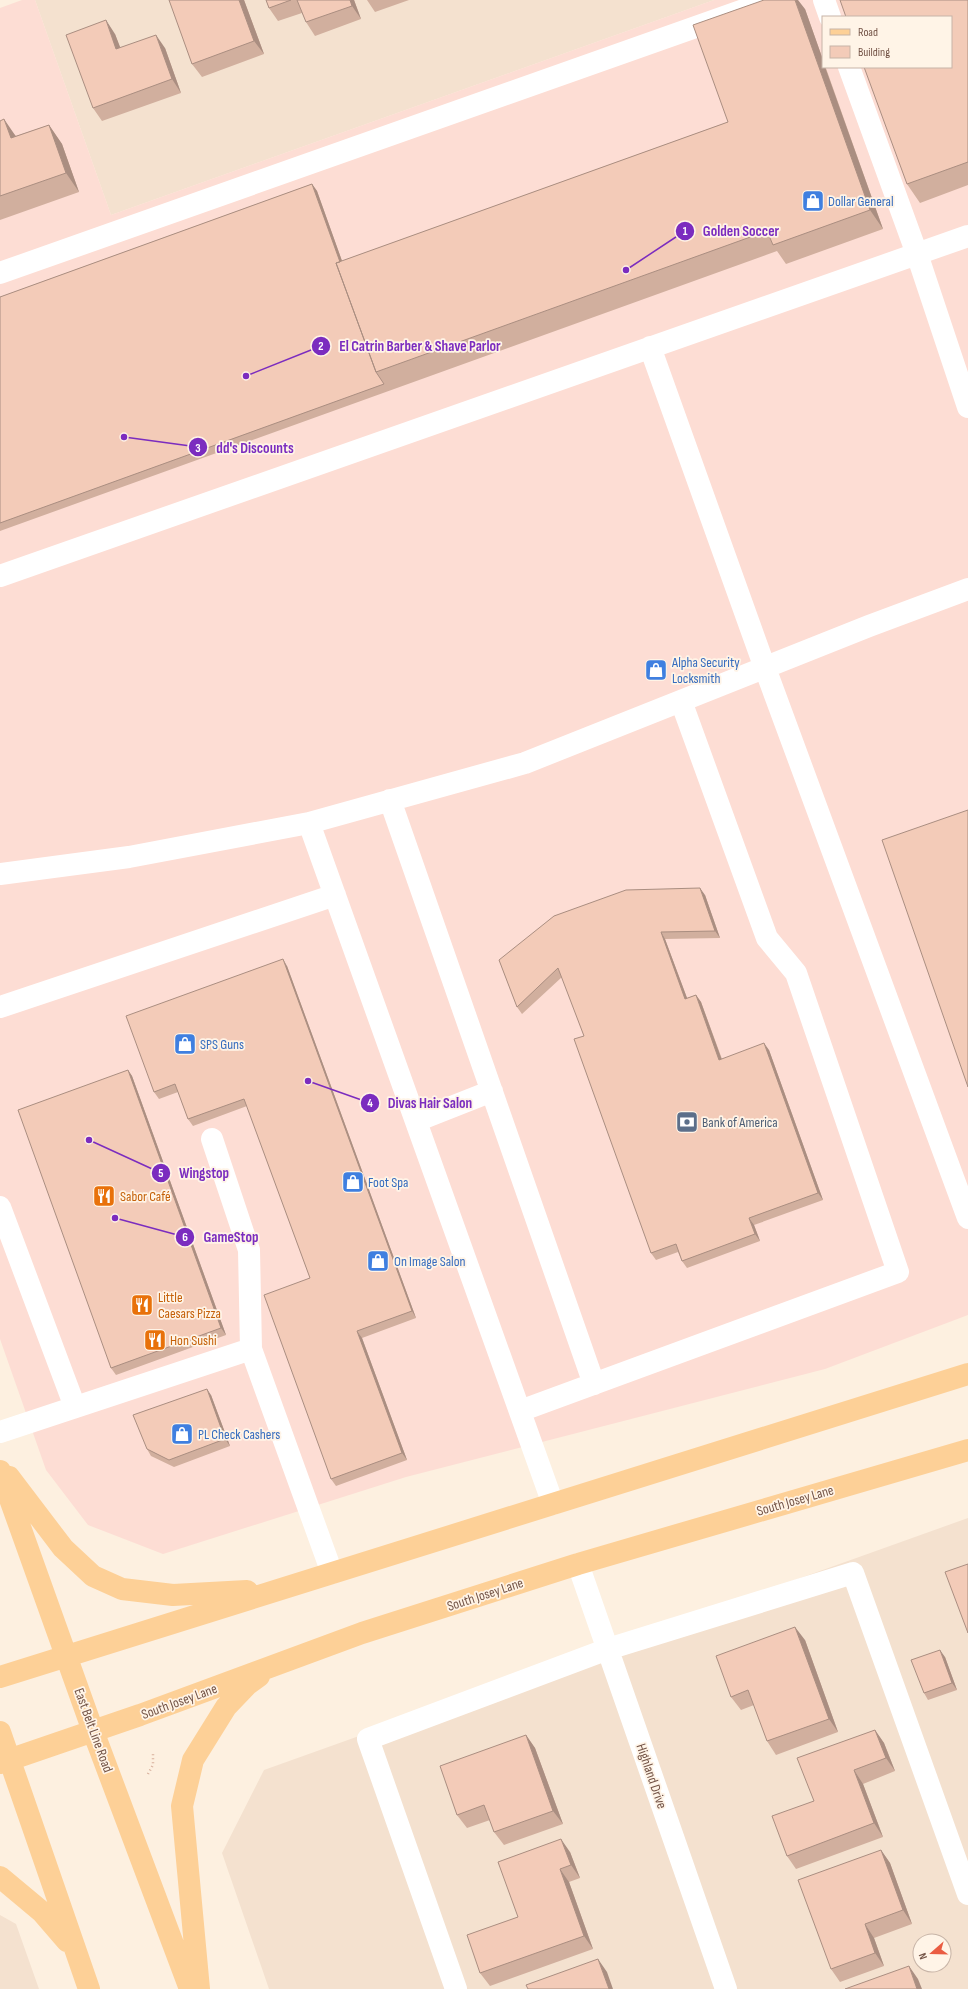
<svg xmlns="http://www.w3.org/2000/svg" width="968" height="1989" font-family="'Sofia Sans Condensed',sans-serif">
<style>
.residential{fill:#f4e1cf;fill-rule:evenodd}
.commercial{fill:#fdddd4;fill-rule:evenodd}
.lines{fill:none;stroke-linecap:round;stroke-linejoin:round}
.path{stroke:#d7ae9b;stroke-width:2.5;stroke-dasharray:1 3;stroke-linecap:butt}
.minor{stroke:#fff;stroke-width:22}
.major{stroke:#fdd097;stroke-width:22}
.wall{fill:#d1af9e}
.shaded-wall{fill:#aa8e81}
.building{fill:#f3cbb8;stroke:#aa8e81}
.labels{text-anchor:middle;stroke-width:3.5;stroke-linejoin:round;paint-order:stroke}
.shop-label{font-size:14px;fill:#366cbe;stroke:#fff4e7;text-anchor:start}
.service-label{font-size:14px;fill:#4e5e75;stroke:#fff4e7;text-anchor:start}
.food-label{font-size:14px;fill:#c56008;stroke:#fff4e7;text-anchor:start}
.street-label{font-size:14px;fill:#745447;stroke:#fff4e7}
.leader{fill:none;stroke:#7b2cbf;stroke-width:1.5}
.callout-dot{fill:#7b2cbf;stroke:#fff4e7;stroke-width:1.5}
.mark-label{font-size:12px;text-anchor:middle;font-weight:bold;fill:#fff}
.callout-label{font-size:15px;text-anchor:middle;font-weight:bold;fill:#7b2cbf;stroke:#fff4e7;stroke-width:3.5;stroke-linejoin:round;paint-order:stroke}
</style>
<rect width="100%" height="100%" fill="#fdf0e0"/>
<path class="residential" d="M35 0H714L111 215Z
M968 1518V1989H269L222 1853 264 1770ZM920 1941H944V1965H920Z
M0 1915 16 1924 39 1989H0Z"/>
<path class="commercial" d="M22 0H35L111 215 714 0H968V1315L825 1369 406 1477 163 1554 88 1525 46 1470 0 1339V8ZM823 17H951V67H823Z"/>
<g class="lines">
<path class="path" d="M148 1774 153 1765V1754"/>
<path class="minor" d="M824 0 830 17
M849 67 917 254 968 407
M0 273 772 0
M650 347 765 668 968 1218
M0 576 968 236
M390 800 594 1384
M309 823 553 1504
M0 874 129 857 309 823 525 763 869 626 968 589
M0 1007 335 895
M416 1121 492 1091
M212 1139 249 1250 251 1349
M0 1207 75 1407
M520 1411 898 1272 796 973 767 938 681 701
M0 1432 251 1349 332 1573
M578 1564 726 1989
M456 1989 368 1739 608 1649 853 1573 968 1894"/>
<path class="major" d="M0 1471 93 1731 190 1989
M9 1477 63 1548 93 1576 122 1589 173 1595 247 1591
M0 1677 968 1374
M0 1732 89 1989
M0 1763 140 1715 362 1633 578 1564 968 1450
M0 1877 42 1912 67 1941
M199 1989 182 1806 193 1760 226 1707 248 1684 259 1676"/>
</g>
<path class="wall" d="M170 0H244L264 54 202 77 192 64Z
M266 0H354L361 19 315 36 306 22 302 13 278 21 269 8Z
M367 0H409L375 12Z
M968 0V185L920 203 907 184Z
M805 9 883 229 786 264 777 251 0 531V297L312 184 317 191 342 261 728 122Z
M115 34 120 48H165L181 93 102 121 93 108Z
M0 121 16 136 49 125 62 144 79 192 0 220Z
M705 895 720 938 665 939 687 998 696 995 701 1002 722 1059 769 1050 823 1200 754 1225 760 1241 687 1268 682 1261 678 1252 656 1260 651 1253 584 1036 562 977 522 1014 517 1007 499 960Z
M287 966 416 1318 362 1338 407 1460 336 1486 331 1479 310 1278 247 1106 193 1126 188 1119 178 1092 159 1099 154 1092Z
M128 1070 132 1076 226 1335 116 1375 111 1368Z
M211 1395 230 1446 174 1467 151 1456 147 1449Z
M805 1640 838 1732 776 1755 767 1741 754 1705 741 1710 731 1697Z
M945 1657 957 1690 928 1700 924 1693Z
M875 1730 884 1743 895 1771 863 1784 883 1837 796 1869 787 1856Z
M526 1735 535 1748 563 1824 504 1845 494 1832 490 1820 467 1828 457 1815Z
M881 1850 890 1863 912 1924 874 1938 884 1966 840 1982 831 1969Z
M570 1852 580 1878 569 1882 593 1949 490 1986 480 1973 518 1917Z"/>
<path class="shaded-wall" d="M239 0H244L264 54 254 41Z
M350 0H354L361 19 352 6Z
M795 0H798L805 9 823 60V67H825L883 229 870 210Z
M106 20 115 34 126 62 116 49Z
M156 35 165 48 181 93 172 79Z
M4 119 17 138H11Z
M49 125 62 144 79 192 66 173Z
M312 184 317 191 381 370 379 371Z
M700 888 705 895 720 938 715 931Z
M661 932 665 939 690 1006 685 999Z
M283 959 287 966 416 1318 412 1311Z
M696 995 701 1002 724 1066 719 1060Z
M764 1043 769 1050 823 1200 818 1193Z
M128 1070 132 1076 226 1335 221 1328Z
M749 1218 754 1225 760 1241 755 1234Z
M357 1331 362 1338 407 1460 402 1453Z
M207 1389 211 1395 230 1446 225 1439Z
M795 1627 805 1640 838 1732 829 1719Z
M940 1650 945 1657 957 1690 952 1683Z
M875 1730 884 1743 895 1771 886 1758Z
M526 1735 535 1748 563 1824 553 1811Z
M854 1770 863 1784 883 1837 874 1823Z
M561 1839 570 1852 580 1878 571 1865Z
M881 1850 890 1863 912 1924 903 1910Z
M560 1869 569 1882 593 1949 584 1936Z
M865 1924 874 1938 884 1966 875 1953Z
M598 1959 607 1972 613 1989H609Z
M909 1966 918 1979 922 1989H917Z"/>
<path class="building" d="M169 0H239L254 41 192 64Z
M266 0H291L269 8Z
M297 0H350L352 6 306 22Z
M764 0H795L870 210 773 245 767 231 376 372 336 263 728 122 693 25Z
M840 0H968V162L907 184 864 67H951V17H846Z
M106 20 116 49 156 35 172 79 93 108 66 35Z
M4 119 11 138 49 125 66 173 0 196V121Z
M312 184 340 262 336 263 376 372 384 384 0 523V297Z
M968 810V1087L882 840Z
M700 888 715 931 661 932 685 999 696 995 719 1060 764 1043 818 1193 749 1218 755 1234 682 1261 676 1244 651 1253 574 1039 584 1036 558 968 517 1007 499 960 554 916 626 890Z
M283 959 412 1311 357 1331 402 1453 331 1479 264 1295 310 1278 244 1099 188 1119 175 1084 154 1092 126 1016Z
M128 1070 221 1328 111 1368 18 1110Z
M207 1389 225 1439 169 1460 147 1449 133 1415Z
M968 1564V1633L945 1572Z
M795 1627 829 1719 767 1741 748 1690 731 1697 716 1656Z
M940 1650 952 1683 924 1693 911 1660Z
M875 1730 886 1758 854 1770 874 1823 787 1856 772 1816 814 1801 797 1758Z
M526 1735 553 1811 494 1832 484 1805 457 1815 440 1766Z
M561 1839 571 1865 560 1869 584 1936 480 1973 467 1935 518 1917 498 1862Z
M881 1850 903 1910 865 1924 875 1953 831 1969 798 1880Z
M598 1959 609 1989H528L526 1985Z
M909 1966 917 1989H845Z"/>
<defs>
<g id="shop-square" transform="scale(1.15)"><rect x="-9" y="-9" width="18" height="18" rx="4" fill="#3f7fe0" stroke="#fff4e7"/><path d="M-5-2.5h2.3a2.7 3.5 0 0 1 5.4 0H5L5.5 6h-11ZM-1.5-2.5h3a1.5 2.3 0 0 0-3 0Z" fill="#fff"/></g>
<g id="bank-square" transform="scale(1.15)"><rect x="-9" y="-9" width="18" height="18" rx="4" fill="#5c6f8a" stroke="#fff4e7"/><path d="M-6-4H6V4H-6ZM0-2.3a2.3 2.3 0 1 0 0 4.6a2.3 2.3 0 1 0 0-4.6Z" fill="#fff"/></g>
<g id="restaurant-square" transform="scale(1.15)"><rect x="-9" y="-9" width="18" height="18" rx="4" fill="#e8710a" stroke="#fff4e7"/><path d="M-5-6h1v4h1v-4h1v4h1v-4h1v5L-1.5 .5V6h-2V.5L-5-1ZM5-6V6H3V1.5H1.5Q1.5-4 5-6Z" fill="#fff"/></g>
</defs>
<g fill-rule="evenodd">
<use href="#shop-square" x="813" y="201"/>
<use href="#shop-square" x="656" y="670"/>
<use href="#shop-square" x="185" y="1044"/>
<use href="#bank-square" x="687" y="1122"/>
<use href="#shop-square" x="353" y="1182"/>
<use href="#restaurant-square" x="104" y="1196"/>
<use href="#shop-square" x="378" y="1261"/>
<use href="#restaurant-square" x="142" y="1305"/>
<use href="#restaurant-square" x="155" y="1340"/>
<use href="#shop-square" x="182" y="1434"/>
</g>
<g class="labels">
<g class="shop-label">
<text x="828" y="206">Dollar General</text>
<text x="672" y="667">Alpha Security<tspan x="672" dy="16">Locksmith</tspan></text>
<text x="200" y="1049">SPS Guns</text>
<text x="368" y="1187">Foot Spa</text>
<text x="394" y="1266">On Image Salon</text>
<text x="198" y="1439">PL Check Cashers</text>
</g>
<g class="service-label">
<text x="702" y="1127">Bank of America</text>
</g>
<g class="food-label">
<text x="120" y="1201">Sabor Café</text>
<text x="158" y="1302">Little<tspan x="158" dy="16">Caesars Pizza</tspan></text>
<text x="170" y="1345">Hon Sushi</text>
</g>
<g class="street-label">
<text transform="translate(795 1500) rotate(-16)" y="5">South Josey Lane</text>
<text transform="translate(485 1594) rotate(-18)" y="5">South Josey Lane</text>
<text transform="translate(179 1701) rotate(-20)" y="5">South Josey Lane</text>
<text transform="translate(94 1730) rotate(70)" y="5">East Belt Line Road</text>
<text transform="translate(652 1776) rotate(71)" y="5">Highland Drive</text>
</g>
</g>
<path class="leader" d="M626 270L685 231M246 376L321 346M124 437L198 447M308 1081L370 1103M89 1140L161 1173M115 1218L185 1237"/>
<g class="callout-dot">
<circle cx="626" cy="270" r="4"/>
<circle cx="246" cy="376" r="4"/>
<circle cx="124" cy="437" r="4"/>
<circle cx="308" cy="1081" r="4"/>
<circle cx="89" cy="1140" r="4"/>
<circle cx="115" cy="1218" r="4"/>
<circle cx="685" cy="231" r="10"/>
<circle cx="321" cy="346" r="10"/>
<circle cx="198" cy="447" r="10"/>
<circle cx="370" cy="1103" r="10"/>
<circle cx="161" cy="1173" r="10"/>
<circle cx="185" cy="1237" r="10"/>
</g>
<g class="mark-label">
<text x="685" y="235">1</text>
<text x="321" y="350">2</text>
<text x="198" y="452">3</text>
<text x="370" y="1107">4</text>
<text x="161" y="1177">5</text>
<text x="185" y="1241">6</text>
</g>
<g class="callout-label">
<text x="741" y="236">Golden Soccer</text>
<text x="420" y="351">El Catrin Barber &amp; Shave Parlor</text>
<text x="255" y="453">dd's Discounts</text>
<text x="430" y="1108">Divas Hair Salon</text>
<text x="204" y="1178">Wingstop</text>
<text x="231" y="1242">GameStop</text>
</g>
<rect x="822" y="16" width="130" height="52" fill="#fff4e7" stroke="#c7b4a7"/>
<rect x="830" y="29" width="20" height="6" fill="#fdd097" stroke="#c7b4a7"/>
<text x="858" y="36" font-size="12" fill="#745447">Road</text>
<rect x="830" y="46" width="20" height="12" fill="#f3cbb8" stroke="#c7b4a7"/>
<text x="858" y="56" font-size="12" fill="#745447">Building</text>
<g transform="translate(932 1953) rotate(250)"><circle r="19" fill="#fff4e7" stroke="#c7b4a7"/>
<path d="M0-3L7 15L0 10L-7 15Z" fill="#ea5c42"/>
<text y="-6" font-size="11" font-weight="bold" text-anchor="middle" fill="#745447">N</text>
</g>
</svg>
